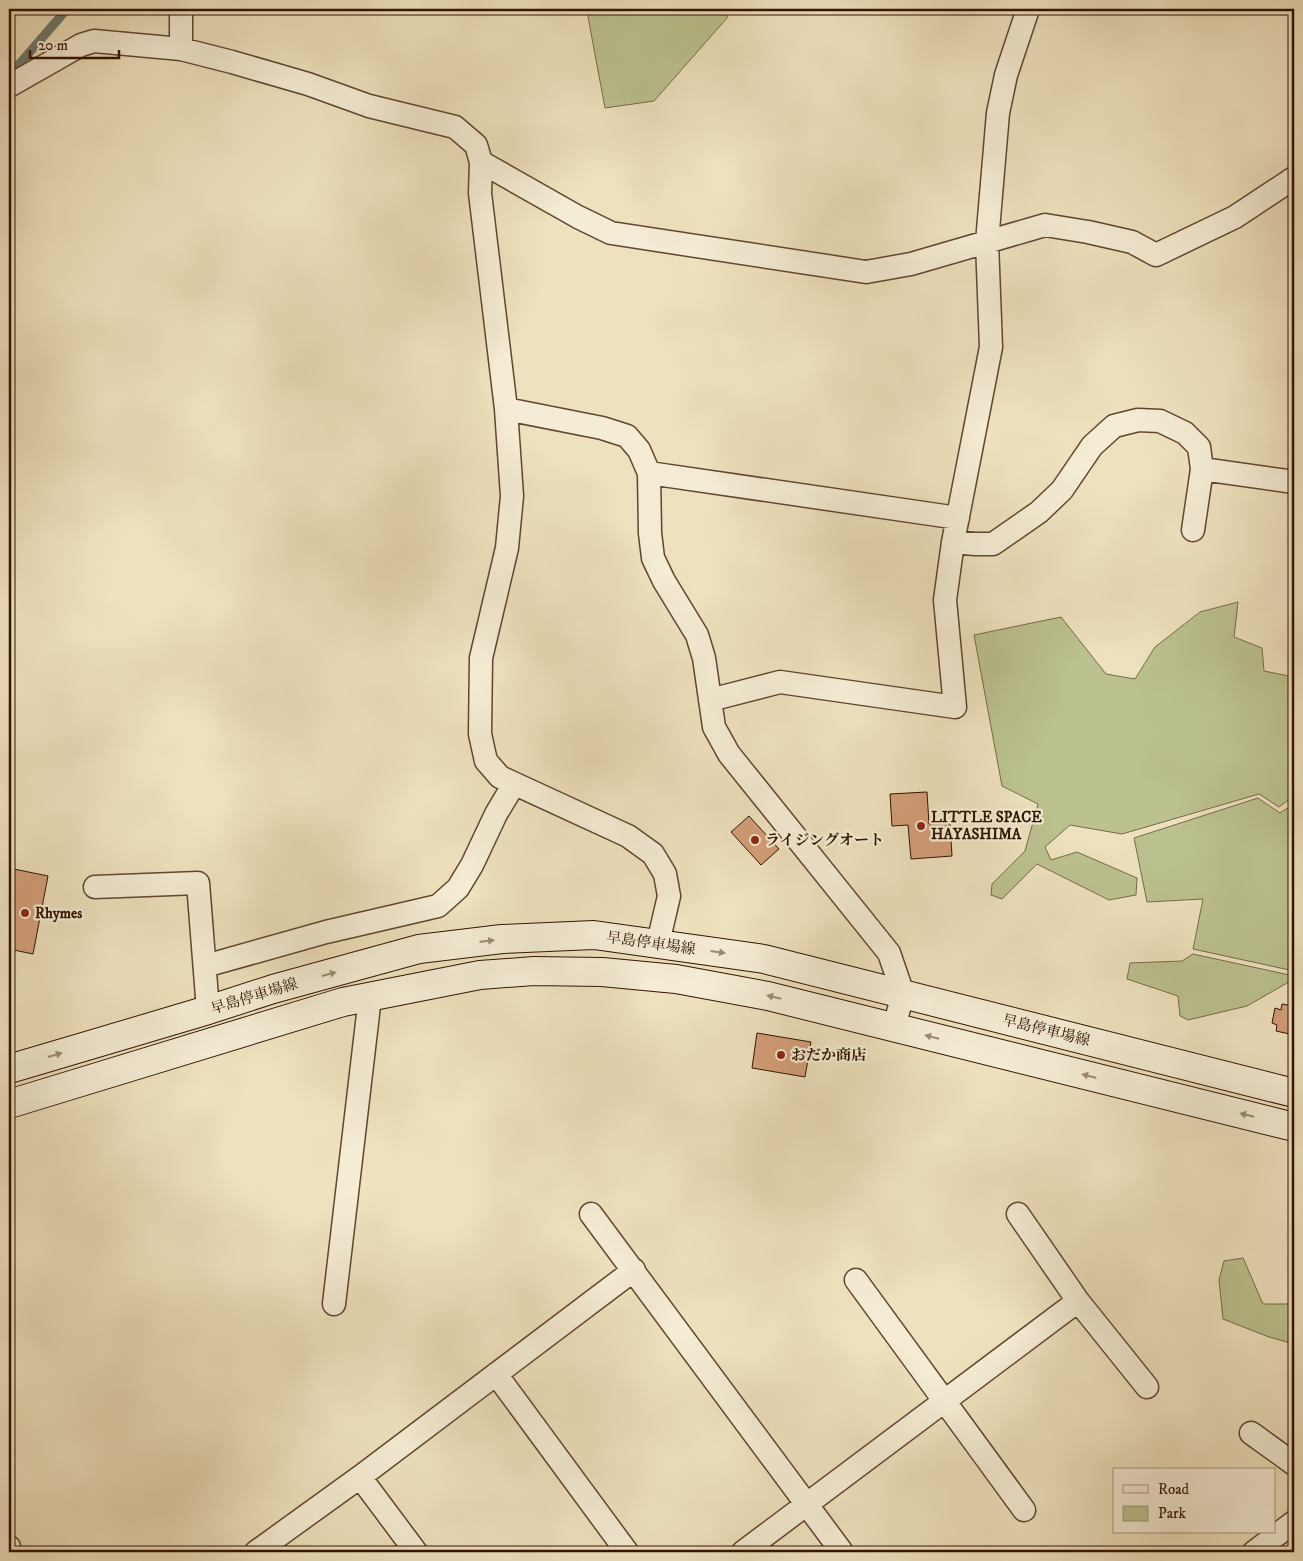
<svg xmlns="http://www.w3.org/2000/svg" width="1303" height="1561" font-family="'IM FELL DW Pica','Noto Serif JP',serif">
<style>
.green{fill:#bbc28f;stroke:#766a48}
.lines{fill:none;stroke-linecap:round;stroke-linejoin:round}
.stream{stroke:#6f796d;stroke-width:9}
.building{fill:#d39e78;stroke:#311300}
.minor-casing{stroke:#60462f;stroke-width:25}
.secondary-casing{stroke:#311300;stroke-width:30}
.minor{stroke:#f4ecd4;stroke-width:22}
.secondary{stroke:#f4ecd4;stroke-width:28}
.oneway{fill:#9c8a75}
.poi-dot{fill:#8f2418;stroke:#f4ecd4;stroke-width:2}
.labels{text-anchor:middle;stroke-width:4.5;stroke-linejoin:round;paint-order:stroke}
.poi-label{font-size:15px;font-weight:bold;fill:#311300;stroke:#f4ecd4;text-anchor:start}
.street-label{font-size:15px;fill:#311300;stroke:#f4ecd4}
</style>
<rect width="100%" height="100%" fill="#eee1bd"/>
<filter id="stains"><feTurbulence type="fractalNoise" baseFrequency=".004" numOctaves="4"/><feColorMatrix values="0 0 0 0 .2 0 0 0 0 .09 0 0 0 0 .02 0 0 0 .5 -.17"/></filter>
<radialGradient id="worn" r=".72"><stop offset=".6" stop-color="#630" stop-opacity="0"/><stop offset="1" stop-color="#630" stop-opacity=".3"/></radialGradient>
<path class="green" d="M589 9H729L727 18 654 101 605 108 588 17Z
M1238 602 1234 637 1262 648 1264 671 1294 677V796L1279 807 1259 794 1122 834 1070 825 1045 847 1051 860 1077 852 1137 878 1136 895 1109 900 1037 864 1002 899 991 895 992 884 1025 851 1038 804 1002 786 974 635 1061 617 1106 674 1135 679 1155 647 1200 612Z
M1258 798 1280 813 1294 804V971L1193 949 1203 899 1147 902 1134 838Z
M1193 954 1294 976V979L1247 1006 1188 1020 1180 1016 1178 996 1127 979 1130 963 1182 961Z
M1243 1258 1263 1304H1294V1344L1269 1337 1223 1319 1219 1280 1224 1261Z"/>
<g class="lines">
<path class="stream" d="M9 76 67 9"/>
</g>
<path class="building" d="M927 792 929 824 950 823 952 856 911 859 908 825 892 826 890 794Z
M749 816 779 849 761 865 731 832Z
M9 868 48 876 33 954 9 949Z
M1282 1004 1294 1006V1035L1276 1031 1277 1025 1272 1023 1275 1008 1281 1010Z
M757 1033 811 1042 805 1077 752 1068Z"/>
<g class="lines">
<g class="minor-casing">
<path id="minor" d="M181 9V49
M9 86 81 45 94 41 181 49 232 62 308 84 369 106 455 127 476 145 481 162 480 193 506 409 512 496 507 548 481 658 480 734 486 761 500 777 628 836 653 854 665 874 669 896 658 943
M481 162 578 217 611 233 866 272 911 264 1045 225 1088 232 1132 242 1156 255 1235 217 1294 178
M506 409 602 428 627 436 639 450 649 473 650 533 653 558 664 581 697 635 704 658 714 727 729 754 889 953 903 994 894 1027
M649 473 958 518
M1193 530 1202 469
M953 542 975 544H993L1039 512 1062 490 1092 446 1114 426 1138 420 1160 421 1185 433 1199 447 1202 469 1294 482
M710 700 780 682 955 707 945 600 953 542 991 347 987 242 998 113 1006 75 1028 9
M95 887 198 883 208 1010
M205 966 326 932 438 906 458 888 472 865 496 814 514 784
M591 1214 842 1552
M856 1280 1024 1510
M1078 1301 1147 1387
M334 1304 370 997
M496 1374 627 1552
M1251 1433 1294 1464
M360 1477 416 1552
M9 1547 10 1552
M256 1552 360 1477 634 1270
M743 1552 1078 1301 1018 1214
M1254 1552 1294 1522"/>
</g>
<g class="secondary-casing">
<path id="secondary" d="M9 1069 208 1010 273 989 419 949 502 939 594 935 764 959 1294 1093
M9 1104 343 1002 480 975 534 971 602 972 676 979 768 996 1294 1127"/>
</g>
<use href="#minor" class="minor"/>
<use href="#secondary" class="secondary"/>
</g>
<defs><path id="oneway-solid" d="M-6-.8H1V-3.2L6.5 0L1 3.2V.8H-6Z" transform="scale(1.25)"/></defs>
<g class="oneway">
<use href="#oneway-solid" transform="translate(487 941) rotate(-7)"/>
<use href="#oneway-solid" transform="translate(718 952) rotate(8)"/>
<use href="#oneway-solid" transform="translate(329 974) rotate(-15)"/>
<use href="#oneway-solid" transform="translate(774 997) rotate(-167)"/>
<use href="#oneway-solid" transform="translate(932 1037) rotate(-166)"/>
<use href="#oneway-solid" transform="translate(55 1055) rotate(-16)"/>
<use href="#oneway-solid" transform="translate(1089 1076) rotate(-166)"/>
<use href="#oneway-solid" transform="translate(1247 1115) rotate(-166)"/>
</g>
<g class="poi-dot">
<circle cx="921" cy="826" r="5"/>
<circle cx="755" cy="840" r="5"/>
<circle cx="25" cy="913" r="5"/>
<circle cx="781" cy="1055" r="5"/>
</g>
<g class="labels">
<g class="poi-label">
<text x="931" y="822">LITTLE SPACE<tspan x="931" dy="17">HAYASHIMA</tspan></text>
<text x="765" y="845">ライジングオート</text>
<text x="35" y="918">Rhymes</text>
<text x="791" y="1060">おだか商店</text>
</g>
<g class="street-label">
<text transform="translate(651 943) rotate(8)" y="5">早島停車場線</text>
<text transform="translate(254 996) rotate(-17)" y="5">早島停車場線</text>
<text transform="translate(1046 1030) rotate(14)" y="5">早島停車場線</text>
</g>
</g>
<rect width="1303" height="1561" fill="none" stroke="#eee1bd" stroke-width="30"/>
<rect x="10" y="10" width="1283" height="1541" fill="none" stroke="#311300" stroke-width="2.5"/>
<rect x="15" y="15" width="1273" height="1531" fill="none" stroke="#311300"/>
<rect x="1113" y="1468" width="162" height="65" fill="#f4ecd4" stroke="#a6957f"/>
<rect x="1123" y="1485" width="25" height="8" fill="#f4ecd4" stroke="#a6957f"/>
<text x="1158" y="1494" font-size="15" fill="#311300">Road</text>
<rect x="1123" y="1506" width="25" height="15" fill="#bbc28f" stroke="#a6957f"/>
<text x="1158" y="1518" font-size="15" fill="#311300">Park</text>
<path d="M30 50v8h89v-8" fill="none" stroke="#311300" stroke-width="2.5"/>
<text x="38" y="50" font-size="15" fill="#311300" stroke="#f4ecd4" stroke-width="4" paint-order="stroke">20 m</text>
<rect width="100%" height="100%" filter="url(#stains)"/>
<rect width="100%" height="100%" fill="url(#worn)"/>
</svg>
